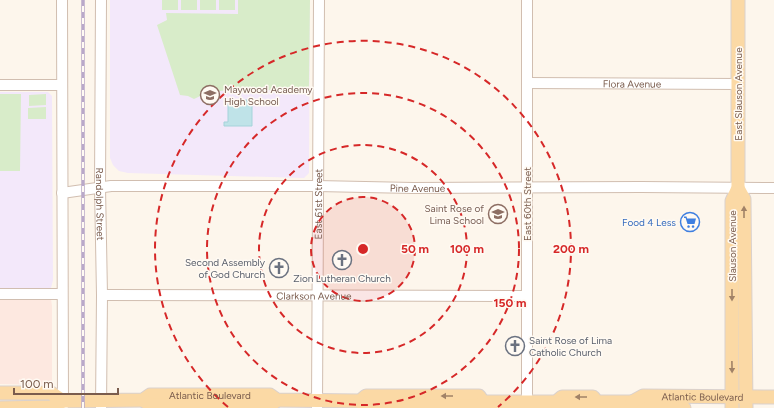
<svg xmlns="http://www.w3.org/2000/svg" width="774" height="408" font-family="Figtree,sans-serif">
<style>
.commercial{fill:#fde8e0}
.education{fill:#f3e8fa}
.green{fill:#d8ecc9}
.water{fill:#bfe3e8;stroke:#a5d3da}
.lines{fill:none;stroke-linecap:round;stroke-linejoin:round}
.minor-casing{stroke:#d1beb0;stroke-width:12}
.major-casing{stroke:#dad1cd;stroke-width:15}
.minor{stroke:#fff;stroke-width:10}
.major{stroke:#fbd9a5;stroke-width:13}
.rail-casing{stroke:#b9a8c9;stroke-width:3.5}
.rail{stroke:#fffaf3;stroke-width:2;stroke-dasharray:6;stroke-linecap:butt}
.oneway{fill:#a18267}
.ring{fill:none;stroke:#d62828;stroke-width:2;stroke-dasharray:7 5}
.labels{text-anchor:middle;stroke-width:3;stroke-linejoin:round;paint-order:stroke}
.street-label{font-size:10px;fill:#7a5c4d;stroke:#fffaf3}
.education-label{font-size:10px;fill:#785e54;stroke:#fffaf3;text-anchor:start}
.shop-label{font-size:10px;fill:#366cbe;stroke:#fffaf3;text-anchor:end}
.worship-label{font-size:10px;fill:#5b616d;stroke:#fffaf3;text-anchor:end}
.centre{fill:#d62828;stroke:#fffaf3;stroke-width:2}
.ring-label{font-size:12px;text-anchor:middle;font-weight:bold;fill:#d62828;stroke:#fffaf3;stroke-width:3;stroke-linejoin:round;paint-order:stroke}
</style>
<rect width="100%" height="100%" fill="#fdf6ec"/>
<path class="commercial" d="M0 299H51L52 306V381L48 385 0 384Z"/>
<path class="education" d="M110 0H310L309 173 304 178 128 173 119 171 113 165 110 158Z
M0 92H48L52 96 53 280 51 288 0 289Z"/>
<path class="green" d="M162 0H178V10H162Z
M181 0H197V10H181Z
M200 0H216V10H200Z
M219 0H235V10H219Z
M238 0H310L309 88H306V90H244V88L241 87 240 90C223 90 210 91 194 99L188 96 180 95 157 25 167 20 166 13 238 14Z
M0 94H21L20 171H0Z
M46 94V105L29 106V95Z
M46 107V119H28V108Z"/>
<path class="water" d="M228 100H252V126H224V122H228Z"/>
<g class="lines">
<g class="minor-casing">
<g id="minor">
<path d="M62 0 63 406"/>
<path id="s1" d="M101 0 100 187 102 295 101 408"/>
<path d="M527 0V408"/>
<path id="s2" d="M527 83 738 84"/>
<path d="M0 85H62"/>
<path id="s3" d="M62 193 111 186H317L413 188 641 187 774 188"/>
<path d="M0 294H62"/>
<path id="s4" d="M102 295 527 296"/>
<path id="s5" d="M317 408 319 0"/>
</g>
</g>
<g class="major-casing">
<g id="major">
<path d="M738 188 744 199 746 408"/>
<path id="s6" d="M0 393H51L63 401 143 400 150 395H270L277 400 360 401 366 396H479L483 402"/>
<path d="M143 400 150 405 270 406 277 400"/>
<path d="M360 401 366 407 479 406 483 402H556L562 397H593L597 402H632L643 407 684 408"/>
<path d="M556 402 562 407H593L597 402"/>
<path id="s7" d="M632 402 643 396 774 397"/>
<path d="M0 408 51 407 63 401"/>
<path d="M732 408V201L738 188V0"/>
</g>
</g>
<use href="#minor" class="minor"/>
<use href="#major" class="major"/>
<g class="rail-casing">
<path id="rail" d="M83 408V0"/>
</g>
<use href="#rail" class="rail"/>
</g>
<defs><path id="oneway-solid" d="M-6-.8H1V-3.2L6.5 0L1 3.2V.8H-6Z"/></defs>
<g class="oneway">
<use href="#oneway-solid" transform="translate(744 212) rotate(-90)"/>
<use href="#oneway-solid" transform="translate(732 295) rotate(90)"/>
<use href="#oneway-solid" transform="translate(732 367) rotate(89)"/>
<use href="#oneway-solid" transform="translate(447 396) rotate(-180)"/>
<use href="#oneway-solid" transform="translate(581 397) rotate(180)"/>
</g>
<circle cx="363" cy="249" r="52" fill="#d62828" fill-opacity=".12"/>
<g class="ring">
<circle cx="363" cy="249" r="52"/>
<circle cx="363" cy="249" r="104"/>
<circle cx="363" cy="249" r="156"/>
<path d="M228 407A208 208 0 1 1 498 407"/>
</g>
<defs>
<g id="school-ring" transform="scale(1)"><circle r="9.5" fill="#fffaf3" stroke="#8d6e63" stroke-width="1.5"/><path d="M0-5L7-2L0 1L-7-2ZM-4 1L0 2.5L4 1V4Q0 6-4 4Z" fill="#8d6e63"/></g>
<g id="supermarket-ring" transform="scale(1)"><circle r="9.5" fill="#fffaf3" stroke="#3f7fe0" stroke-width="1.5"/><path d="M-6-5.5h2.5l.6 2H6L4.5 2H-2.5L-4.4-4H-6ZM-1.5 3.2a1.3 1.3 0 1 0 .1 0ZM3 3.2a1.3 1.3 0 1 0 .1 0Z" fill="#3f7fe0"/></g>
<g id="church-ring" transform="scale(1)"><circle r="9.5" fill="#fffaf3" stroke="#6b7280" stroke-width="1.5"/><path d="M-1.2-6h2.4v3.5h3.3v2.4h-3.3V6h-2.4V-.1h-3.3v-2.4h3.3Z" fill="#6b7280"/></g>
</defs>
<g fill-rule="evenodd">
<use href="#school-ring" x="210" y="95"/>
<use href="#school-ring" x="498" y="214"/>
<use href="#supermarket-ring" x="690" y="222"/>
<use href="#church-ring" x="342" y="260"/>
<use href="#church-ring" x="279" y="268"/>
<use href="#church-ring" x="515" y="346"/>
</g>
<g class="labels">
<g class="street-label">
<text dy="4" stroke="none"><textPath href="#s2" startOffset="105">Flora Avenue</textPath></text>
<text transform="translate(738 94) rotate(-90)" y="4">East Slauson Avenue</text>
<text dy="4" stroke="none"><textPath href="#s3" startOffset="356">Pine Avenue</textPath></text>
<text dy="4" stroke="none"><textPath href="#s1" startOffset="204">Randolph Street</textPath></text>
<text dy="4" stroke="none"><textPath href="#s5" startOffset="204">East 61st Street</textPath></text>
<text transform="translate(527 204) rotate(-90)" y="4">East 60th Street</text>
<text transform="translate(732 246) rotate(-90)" y="4">Slauson Avenue</text>
<text dy="4" stroke="none"><textPath href="#s4" startOffset="212">Clarkson Avenue</textPath></text>
<text dy="4" stroke="none"><textPath href="#s6" startOffset="214">Atlantic Boulevard</textPath></text>
<text dy="4" stroke="none"><textPath href="#s7" startOffset="72">Atlantic Boulevard</textPath></text>
</g>
<g class="education-label">
<text x="224" y="93">Maywood Academy<tspan x="224" dy="12">High School</tspan></text>
<text x="484" y="212" text-anchor="end">Saint Rose of<tspan x="484" dy="12">Lima School</tspan></text>
</g>
<g class="shop-label">
<text x="676" y="226">Food 4 Less</text>
</g>
<g class="worship-label">
<text x="265" y="266">Second Assembly<tspan x="265" dy="12">of God Church</tspan></text>
<text x="342" y="282" text-anchor="middle">Zion Lutheran Church</text>
<text x="529" y="344" text-anchor="start">Saint Rose of Lima<tspan x="529" dy="12">Catholic Church</tspan></text>
</g>
</g>
<circle cx="363" cy="249" r="6" class="centre"/>
<g class="ring-label">
<text x="415" y="253">50 m</text>
<text x="467" y="253">100 m</text>
<text x="571" y="253">200 m</text>
<text x="510" y="307">150 m</text>
</g>
<path d="M14 388v6h104v-6" fill="none" stroke="#7a5c4d" stroke-width="2"/>
<text x="20" y="388" font-size="12" fill="#7a5c4d" stroke="#fffaf3" stroke-width="3" paint-order="stroke">100 m</text>
</svg>
